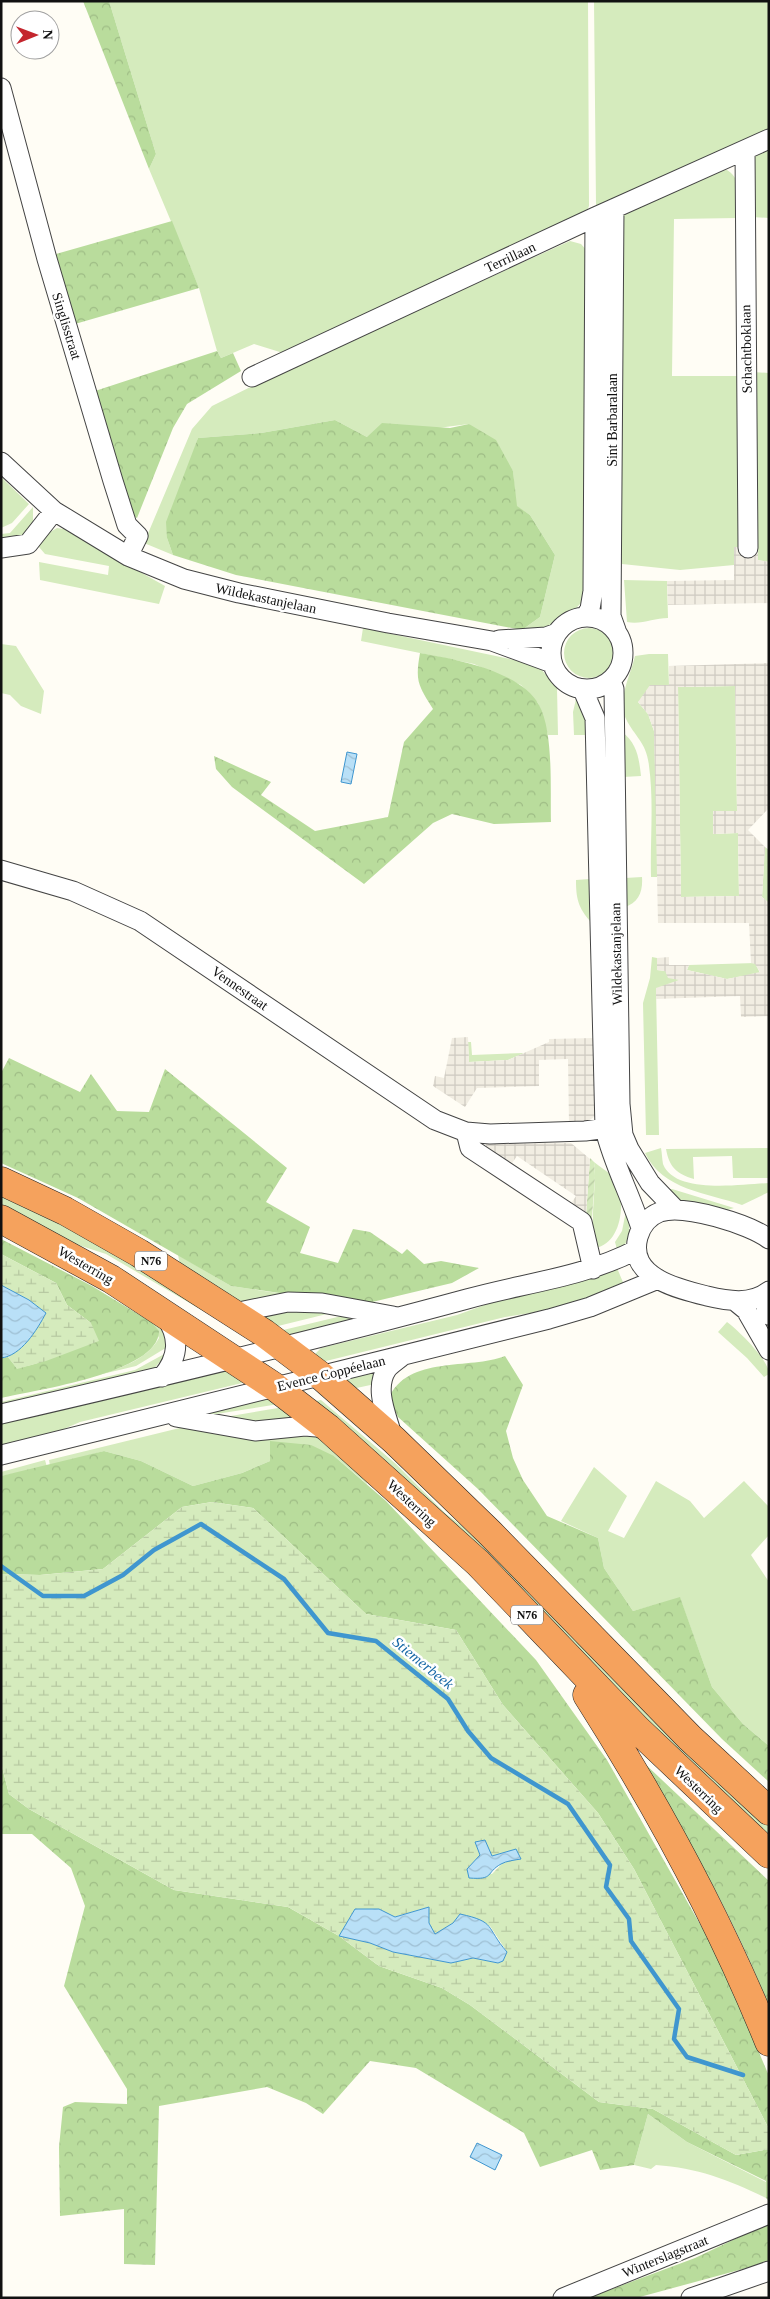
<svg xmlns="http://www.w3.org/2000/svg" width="770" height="2299" font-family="Georgia,serif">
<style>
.grass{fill:#d5ebbd}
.forest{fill:url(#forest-crowns)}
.wetland{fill:url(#wetland-marsh);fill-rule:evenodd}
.garden{fill:url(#garden-furrows)}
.plaza{fill:url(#plaza-grid);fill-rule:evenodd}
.water{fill:url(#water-waves);stroke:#3f96cf}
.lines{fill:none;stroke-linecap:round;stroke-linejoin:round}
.stream{stroke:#3f96cf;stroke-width:4.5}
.minor-casing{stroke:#444;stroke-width:21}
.highway-casing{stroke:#222;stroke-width:29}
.minor{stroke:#fff;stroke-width:19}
.highway{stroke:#f5a25d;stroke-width:28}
.labels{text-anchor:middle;stroke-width:5;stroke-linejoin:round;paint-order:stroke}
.shield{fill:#fff;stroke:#585858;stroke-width:1}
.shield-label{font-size:12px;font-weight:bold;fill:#111}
.street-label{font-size:14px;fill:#111;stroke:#fff}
.water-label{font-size:15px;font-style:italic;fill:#1768a6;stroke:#fff}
</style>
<defs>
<pattern id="forest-crowns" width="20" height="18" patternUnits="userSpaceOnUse" patternTransform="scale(1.25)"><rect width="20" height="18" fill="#b9dc9c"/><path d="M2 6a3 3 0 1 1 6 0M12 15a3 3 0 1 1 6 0" fill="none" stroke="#9ebc85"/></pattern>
<pattern id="wetland-marsh" width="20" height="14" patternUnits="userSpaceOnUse" patternTransform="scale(1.25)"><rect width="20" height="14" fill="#d5ebbd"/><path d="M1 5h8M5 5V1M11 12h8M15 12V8" fill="none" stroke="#b6c8a1"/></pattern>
<pattern id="garden-furrows" width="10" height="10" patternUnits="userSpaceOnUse" patternTransform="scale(1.25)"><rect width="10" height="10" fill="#d5ebbd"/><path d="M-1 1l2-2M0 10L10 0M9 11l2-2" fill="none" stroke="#b6c8a1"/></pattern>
<pattern id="plaza-grid" width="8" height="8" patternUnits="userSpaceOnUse" patternTransform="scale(1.25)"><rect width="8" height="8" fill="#f1ede2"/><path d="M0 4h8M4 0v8" fill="none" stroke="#cecac1"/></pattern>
<pattern id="water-waves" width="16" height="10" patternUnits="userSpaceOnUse" patternTransform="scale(1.25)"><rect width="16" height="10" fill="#b9e0f7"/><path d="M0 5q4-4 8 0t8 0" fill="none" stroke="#9ebfd3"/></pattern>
</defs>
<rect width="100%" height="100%" fill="#fffdf5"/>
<path class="grass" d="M109 1H588L589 206 586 213 283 353 254 344 221 358 217 351 199 288 149 169 156 154Z
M594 1H769V131L601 207 596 205Z
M769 148V218L751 217V161L755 154Z
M727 170C743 179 738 201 737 218L674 219 672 376H741V547L734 548V565L680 570 622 564 620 553 618 223 625 212 718 171Z
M570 241 581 244 589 253 585 593 583 601 576 608 560 617 554 623 541 629 522 630 540 617 555 555 530 515 516 506 513 471 469 424 367 437 335 420 261 433 198 438 167 538 173 555 144 543 192 429 212 406 285 370Z
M752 372 769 373V562L757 560Z
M1 477 29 504 12 523 1 528Z
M33 507V523L25 535 1 541V534L10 533Z
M57 528 64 529 165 586 159 604 40 580 39 562 108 575 109 566 45 554 39 547 40 538Z
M624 580 667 581 668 618C654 618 641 625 627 622Z
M363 628 519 661 541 669 557 688 558 735H548L538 703 521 685 474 664 361 641Z
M564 653a25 25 0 1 1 50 0a25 25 0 1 1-50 0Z
M1 644 16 646 44 691 41 714 21 706 10 695 1 693Z
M649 654H668L669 686 638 702 648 714 654 731 658 877H651C650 840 654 802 649 766 647 743 635 737 626 719 616 702 631 674 635 656Z
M735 686 737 811 713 812V834L738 833 739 896 681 897 678 687Z
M576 699 585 718 588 735H574L573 712Z
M622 732C637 743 639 758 641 776L623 777 625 878 642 877C643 891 639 903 624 907Z
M765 847 769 850V903L762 897Z
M590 879 591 922C578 908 576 898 576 880Z
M652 957 657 958V970L665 971 680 980 656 989 659 1135H646L643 1003 650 978Z
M755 963 760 973 727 979 687 970 689 965Z
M468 1042H471L472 1055 524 1053 508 1060 469 1062Z
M661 1148C662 1153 662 1159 663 1164 675 1195 742 1184 769 1183V1192L742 1205C708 1193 662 1190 645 1153Z
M769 1148V1178H733L732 1156 693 1157 694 1179C676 1174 669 1166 666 1149Z
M594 1162C599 1166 607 1171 612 1176 628 1195 623 1244 595 1248 589 1219 597 1191 594 1162Z
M668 1189H672L734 1208 724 1211 683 1206Z
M1 1195 116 1252 214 1310 205 1312 106 1254 72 1243 1 1207Z
M626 1211C631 1229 632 1239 618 1253L615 1242 622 1231Z
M178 1255 231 1286 298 1296 245 1302 234 1299 180 1265Z
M617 1268 625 1287 556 1309 505 1317 326 1361H319L314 1355 321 1348 457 1315 507 1297Z
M287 1308 335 1312 274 1327 261 1314Z
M350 1314 363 1319 291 1337 279 1331Z
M151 1322 164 1327 170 1348 164 1349 136 1366 94 1376C118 1369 146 1361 159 1338Z
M727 1322C738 1330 769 1360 769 1374L764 1377 747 1358 718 1332Z
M168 1352 153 1370 1 1408V1402L135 1370Z
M378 1367 375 1384 352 1389 341 1380Z
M225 1368 243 1381 242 1383 80 1422 41 1439 1 1450V1418Z
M264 1395 279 1404 210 1415 202 1410Z
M321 1400 396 1464 445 1513 484 1543 731 1793 769 1826V1839L310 1402Z
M284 1407 294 1418 265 1424 219 1418Z
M192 1425 319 1435 365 1472 367 1484 334 1456 270 1461 242 1473 193 1486 141 1461 104 1451 50 1466 49 1460Z
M45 1460 47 1467 1 1476V1472Z
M594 1467 627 1496 608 1531 624 1538 656 1481 690 1501 704 1518 744 1481 769 1507V1535L751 1555 769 1582V1746L743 1724 712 1687 680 1598 633 1611 604 1568 598 1538 561 1521Z
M648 2114 687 2142 766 2182V2198C729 2180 698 2168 656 2165L651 2169 634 2165Z"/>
<path class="forest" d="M83 1H109L156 154 149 169Z
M172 221 199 288 75 324 56 254Z
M217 351 221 358 233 353 241 371 187 404 173 428 137 518 131 515 95 391Z
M335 420 367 437 382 423 450 428 469 424 496 440 513 471 517 506 530 515 555 555 540 617 522 630 236 575 173 555 167 538 166 522 198 438 261 433Z
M420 653C455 659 521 671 539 705 554 732 550 791 551 822L494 824 452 814 433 823 364 884 232 787 216 769 214 756 271 782 261 795 315 831 388 817 404 742 433 709C418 685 415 681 420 653Z
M9 1058 80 1092 91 1074 117 1111 149 1112 165 1069 287 1168 266 1202 310 1227 300 1253 338 1263 353 1229 370 1232 402 1254 407 1249 424 1264 441 1261 479 1268 452 1283 368 1303 341 1302 231 1286 78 1198 1 1163V1073Z
M1 1239 92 1286 151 1322 159 1331C159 1373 35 1390 1 1398V1358L8 1357 17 1368C58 1360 63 1351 91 1323L67 1305 56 1283 1 1254Z
M505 1356 523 1385 506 1431 513 1458 523 1480 547 1516 598 1538 604 1568 633 1611 680 1597 712 1687 743 1724 769 1746V1782L722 1739 478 1489 398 1417 389 1398C408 1355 470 1370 505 1356Z
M270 1441 311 1445 334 1456 386 1501 536 1660 607 1760 718 1956 769 2076V2129L634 1869 598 1813 503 1705 456 1630 366 1614 253 1508 212 1502 182 1507 103 1569 40 1575 1 1574V1476L104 1451 141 1461 193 1486 242 1473 270 1461Z
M643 1762 769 1881V2006C735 1921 690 1841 643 1762Z
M1 1763 9 1794 29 1809 174 1890 288 1907 339 1936 379 1966 442 1988 470 2005 599 2102 653 2109 736 2155 769 2149V2201L766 2198V2181L687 2142 648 2114 634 2165 600 2170 592 2150 540 2167 524 2133 416 2068 370 2061 323 2114 306 2103 267 2087 159 2106 155 2265 124 2264V2209L60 2216 59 2147 63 2107 75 2102 127 2104V2089L64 1986 85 1906 71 1868 32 1834H1Z
M769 2223V2262L636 2298H588L695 2258Z"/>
<path class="wetland" d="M1 1254 56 1283 67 1305 91 1323 99 1341 46 1361 17 1369 8 1357C24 1345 36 1331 46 1313L29 1300 1 1285Z
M212 1502 253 1508 366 1614 456 1630 503 1705 598 1813 634 1869 769 2129V2149L736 2155 653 2109 599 2102 470 2005 442 1988 379 1966 339 1936 288 1907 174 1890 29 1809 9 1794 1 1763V1574L40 1575 103 1569 182 1507ZM516 1849 492 1874 467 1869 480 1855 492 1856ZM429 1907V1923L435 1934 453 1923 460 1914 490 1926 507 1952 503 1961 498 1963 472 1958 451 1963 393 1952 370 1943 339 1936 355 1909H379L394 1917Z"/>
<path class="garden" d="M590 1158 594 1162 595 1176 591 1231 586 1215Z"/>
<path class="plaza" d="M734 547 758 548V560L769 562V603L668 605 667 581 734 580Z
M769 663V808L748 830 765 847 762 897 769 903V1016L741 1017 740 996 656 999V988L679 980 668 978 665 971 657 970V958L669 957V965H689L687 970 727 979 760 972 755 964 751 963 749 923H658L654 731 648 714 638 702 650 685H669V666ZM735 686 737 811H713V834L738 833 739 896 681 897 678 687Z
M468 1037 469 1062 508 1060 549 1042V1039L594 1038 595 1116 587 1122 569 1124 568 1059 539 1060V1086L477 1088 465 1107 433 1086 435 1076 444 1078 452 1038Z
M571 1143 590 1159 586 1215 570 1205 576 1196 517 1156 510 1166 486 1148V1144H491Z"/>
<path class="water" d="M347 752 357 754 351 784 341 782Z
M1 1285 29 1300 46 1313C37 1330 21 1356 1 1358Z
M485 1840 492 1856 516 1849 521 1859C515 1860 506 1861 501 1864 485 1873 495 1880 469 1878L467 1869 480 1855 475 1842Z
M429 1907V1923L435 1934 453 1923 460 1914C497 1922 485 1927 507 1952L503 1961 498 1963 473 1958 451 1963 393 1952 370 1943 339 1936 355 1909H379L395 1917Z
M477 2143 502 2155 495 2170 470 2157Z"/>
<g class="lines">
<path class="stream" d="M1 1566 43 1596H84L123 1575 154 1550 201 1524 284 1579 328 1633 376 1641 448 1699 468 1731 491 1758 568 1804 610 1865 606 1887 629 1919 631 1941 679 2009 674 2039 687 2057 743 2075"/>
<g class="minor-casing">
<path id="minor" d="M1 88 47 259 113 481 127 525 138 536 128 556
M745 150 748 548
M614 209 611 616 616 630
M252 377 595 217 769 139
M1 462 54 511 128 556 184 579 239 593 388 623 492 641 552 663
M1 548 28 544 54 511
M551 653a36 36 0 1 1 72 0a36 36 0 1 1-72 0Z
M585 617 590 609 593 591 595 217
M499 640 546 637 557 633
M611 681 614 689 620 1104 623 1135 629 1149 650 1183 676 1210
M583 690 595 718 605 1129C613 1163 630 1194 641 1228
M1 870 73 891 140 921 435 1120 466 1132 490 1134 585 1131 622 1126
M466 1132 470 1148 582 1222 593 1269
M769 1239C749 1224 684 1204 660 1212 649 1216 641 1226 638 1237 627 1277 678 1289 707 1296 728 1301 751 1305 769 1291
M762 1296 769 1315
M735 1301 746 1310 769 1350
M234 1313 288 1302 322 1303 393 1316
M162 1377C179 1357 180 1337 165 1316
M1 1414C157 1378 312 1341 467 1299 524 1283 584 1277 636 1250
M176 1417 255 1431 305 1426 328 1428
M393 1439C388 1418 373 1389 387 1369 391 1364 398 1360 402 1356
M1 1455 549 1319 590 1307 658 1279
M563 2298 769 2214
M691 2298 769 2271"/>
</g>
<g class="highway-casing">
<path id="highway" d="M1 1181 65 1211 139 1253 264 1333 321 1376 394 1440 490 1533 690 1738 769 1811
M1 1219 111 1279 275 1387 328 1428 478 1563 637 1729 769 1854
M587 1695C657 1805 720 1921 769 2042"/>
</g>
<use href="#minor" class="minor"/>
<use href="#highway" class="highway"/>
</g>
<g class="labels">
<g class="shield">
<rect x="135" y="1251.5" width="32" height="19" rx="4"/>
<rect x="511" y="1605.5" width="32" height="19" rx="4"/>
</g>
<g class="shield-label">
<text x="151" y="1265">N76</text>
<text x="527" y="1619">N76</text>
</g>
<g class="street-label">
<text transform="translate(510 257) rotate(-25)" y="5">Terrillaan</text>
<text transform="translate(67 326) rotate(73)" y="5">Singlisstraat</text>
<text transform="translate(746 349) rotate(-91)" y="5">Schachtboklaan</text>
<text transform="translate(612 420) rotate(-90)" y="5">Sint Barbaralaan</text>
<text transform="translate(266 598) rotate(12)" y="5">Wildekastanjelaan</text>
<text transform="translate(616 954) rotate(-91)" y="5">Wildekastanjelaan</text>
<text transform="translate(240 988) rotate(35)" y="5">Vennestraat</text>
<text transform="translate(86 1265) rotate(30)" y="5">Westerring</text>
<text transform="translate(331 1373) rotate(-14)" y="5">Evence Coppéelaan</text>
<text transform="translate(412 1503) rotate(43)" y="5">Westerring</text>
<text transform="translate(699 1789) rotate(44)" y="5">Westerring</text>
<text transform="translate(665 2256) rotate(-22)" y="5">Winterslagstraat</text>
</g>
<g class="water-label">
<text transform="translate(423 1663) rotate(39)" y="5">Stiemerbeek</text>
</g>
</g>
<rect width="770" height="2299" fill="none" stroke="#111111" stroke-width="5"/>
<g transform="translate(35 35) rotate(89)"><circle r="24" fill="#ffffff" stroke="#a0a0a0"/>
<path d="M0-4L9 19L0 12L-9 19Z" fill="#c4262e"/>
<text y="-8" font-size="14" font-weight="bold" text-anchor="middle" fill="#111111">N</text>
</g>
</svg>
